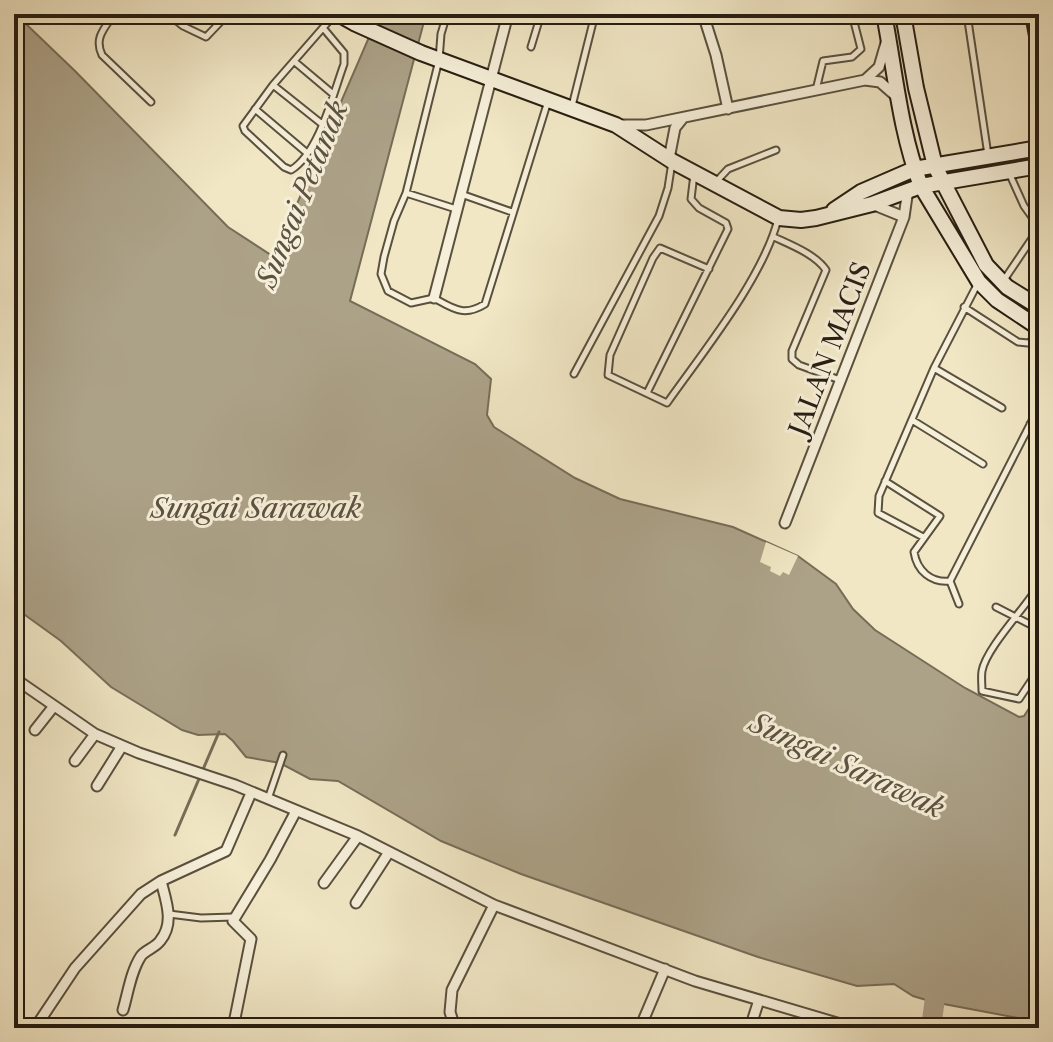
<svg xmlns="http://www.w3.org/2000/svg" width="1053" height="1042" font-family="'Libre Caslon Text',serif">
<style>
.water{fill:#aca288;stroke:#766d58;stroke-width:2}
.pier{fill:#f1e7c5}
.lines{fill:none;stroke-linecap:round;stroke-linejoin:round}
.stream{stroke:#766d58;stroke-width:3}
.river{stroke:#aca288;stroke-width:20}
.lane-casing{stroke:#59503e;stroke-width:9}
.street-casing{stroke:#59503e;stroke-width:13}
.secondary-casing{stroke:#261d11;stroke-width:18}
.lane{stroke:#f6efd9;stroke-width:5}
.street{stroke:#f6efd9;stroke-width:9}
.secondary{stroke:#f6efd9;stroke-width:14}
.labels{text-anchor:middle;stroke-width:6;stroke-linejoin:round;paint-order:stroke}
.street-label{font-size:26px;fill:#261d11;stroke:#f6efd9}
.water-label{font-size:28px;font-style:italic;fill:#5c5241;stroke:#f6efd9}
</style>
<rect width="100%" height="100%" fill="#f1e7c5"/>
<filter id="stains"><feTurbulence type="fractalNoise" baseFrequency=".0025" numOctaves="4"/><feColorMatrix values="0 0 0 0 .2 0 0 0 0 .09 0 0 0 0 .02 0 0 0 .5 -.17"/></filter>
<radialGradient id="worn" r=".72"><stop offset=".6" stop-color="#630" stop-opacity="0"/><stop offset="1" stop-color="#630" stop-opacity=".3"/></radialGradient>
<path class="water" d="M379 14H426L350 301 475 364 491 379 487 415 494 427 575 478 620 499 733 527 798 556 836 584 853 609 875 630 965 688 1019 717 1024 716 1039 693V1028L1018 1018 933 1002 913 996 894 984 857 986 758 957 521 874 441 841 338 781 310 779 280 763 246 757 233 741 225 734 198 735 182 730 111 687 61 641 14 607V16L25 23 75 71 228 227 274 257Z"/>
<path class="pier" d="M766 542 798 556 789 575 783 572 780 576 770 571 771 567 760 562Z"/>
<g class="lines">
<path class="stream" d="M175 835 219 732"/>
<path class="river" d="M931 1028 938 976"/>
<g class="lane-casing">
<path id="lane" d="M114 14C104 29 94 38 102 55L151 102
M168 14 183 26 206 37 228 14
M447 14 441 34 439 60 406 193 394 221 384 257 381 274 388 291 411 303 434 298C454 309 464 317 485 304L548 101
M967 14 988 155
M183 26 193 14
M324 29 344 53V64C333 94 319 153 291 170L284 167 245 131 243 126 273 85 335 14
M531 47 541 14
M295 62 333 94
M273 85 322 124
M816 90 823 61 852 57 861 49 852 14
M572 106 595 14
M255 109 307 153
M1010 175 1024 206 1039 227
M715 183 728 169 776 150
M406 193 456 209
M461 194 512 212
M774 237C791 245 815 254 826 270L792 351V359L799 365 840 380
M709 269 660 248 653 258 610 355 608 375 667 403C703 352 763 278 778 219
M1004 280 1039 228
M964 307 1018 342 1028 343 1039 336
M934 368 1002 408
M574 374 659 216 668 188 672 162
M647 393 728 229 726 223 699 208 691 199 694 174
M912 420 983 464
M1030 424 1039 429
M885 481 940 516 914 552C917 571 931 583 950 581
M923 537 878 513 879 496 934 368 978 283
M1039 585C1026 607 986 648 982 671 981 677 982 685 982 691L1019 699 1039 669
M959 604 950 581 1039 407
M996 607 1039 629
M268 799 283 755
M169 914 201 918 234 917"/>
</g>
<g class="street-casing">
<path id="street" d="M703 14 716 55 728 109
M865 80 879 67 886 43
M617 125H646L865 80 880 82 896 96
M669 159 675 128 683 118
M872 204 904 217
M434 298 508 14
M785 523 904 217 908 189
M14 678 95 734 139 753 235 785 358 836 494 905 695 981 854 1028
M35 730 54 706
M75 761 95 734
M97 786 122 746
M324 883 358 836
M356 903 389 852
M123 1010C128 993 131 971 141 956 145 950 155 948 160 941 175 923 166 901 161 881
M35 1028 75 968 141 894 161 881 226 851 251 793
M233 1028 251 939 233 921 270 860 296 811
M455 1028 450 1012 452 990 494 905
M640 1028 665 969
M750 1028 759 1000"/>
</g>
<g class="secondary-casing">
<path id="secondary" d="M338 14 354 23 421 53 616 125 672 161 779 218 801 220 816 218 872 204 921 186 1039 166
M884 14C895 71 900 132 921 186L979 282 997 300 1039 328
M903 14 916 88 935 166 943 182 986 265 1007 287 1039 307
M1033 14 1039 47
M834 210 861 192 914 169 1039 148"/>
</g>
<use href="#lane" class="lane"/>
<use href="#street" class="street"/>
<use href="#secondary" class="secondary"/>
</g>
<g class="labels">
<g class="street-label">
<text transform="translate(830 349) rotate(-69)" y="9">JALAN MACIS</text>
</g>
<g class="water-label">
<text transform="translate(302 194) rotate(-68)" y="10">Sungai Petanak</text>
<text x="256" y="518">Sungai Sarawak</text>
<text transform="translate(847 765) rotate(25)" y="10">Sungai Sarawak</text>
</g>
</g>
<rect width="1053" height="1042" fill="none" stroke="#f1e7c5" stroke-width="48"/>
<rect x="16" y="16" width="1021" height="1010" fill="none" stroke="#261d11" stroke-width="4"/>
<rect x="24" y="24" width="1005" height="994" fill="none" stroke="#261d11" stroke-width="2"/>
<rect width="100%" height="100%" filter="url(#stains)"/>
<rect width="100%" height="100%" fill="url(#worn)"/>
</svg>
